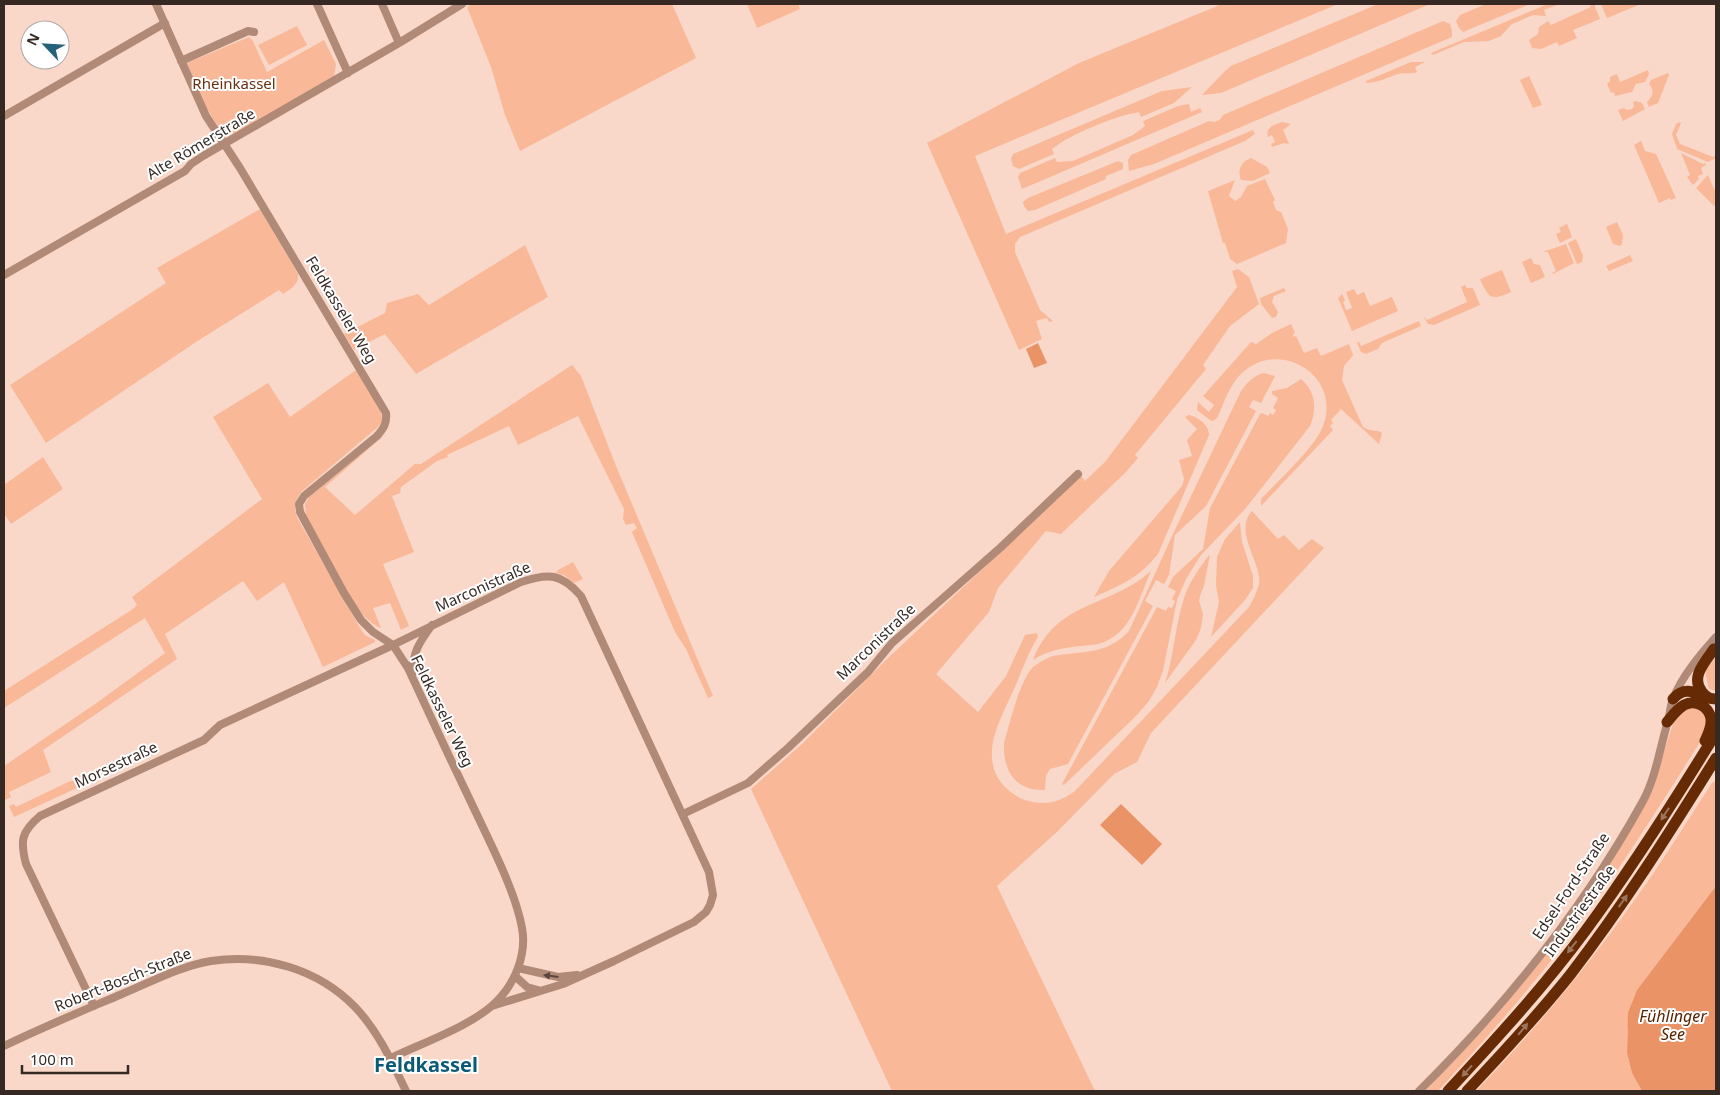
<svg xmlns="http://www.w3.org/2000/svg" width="1720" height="1095" font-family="'Noto Sans',sans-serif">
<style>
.green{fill:#f9b898}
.water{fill:#e99367}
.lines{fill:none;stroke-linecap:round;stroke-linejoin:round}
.minor{stroke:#b08977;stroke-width:8}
.highway{stroke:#662b05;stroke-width:11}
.oneway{fill:#9c755c}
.oneway2{fill:#5b463d}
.labels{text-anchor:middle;stroke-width:4;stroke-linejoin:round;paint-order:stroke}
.park-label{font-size:15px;fill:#662f0f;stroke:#fff}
.street-label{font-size:15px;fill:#362924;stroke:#fff}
.water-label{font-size:16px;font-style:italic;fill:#592301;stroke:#fff}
.district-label{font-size:20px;font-weight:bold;fill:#0d5a74;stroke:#fff}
</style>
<rect width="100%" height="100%" fill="#f9d8c9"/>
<path class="green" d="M472 4H672L696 58 520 151 505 115 491 67 467 7Z
M747 4H798L800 9 757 28Z
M1222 4H1338L975 156 1006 234 1253 130 1255 134 1245 141 1020 237 1015 244V252L1040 310 1053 321 1049 322 1047 318 1036 321 1042 339 1019 350 927 143 1079 63Z
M1378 4H1430L1221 93 1202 95 1224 72 1231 66Z
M1486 4H1530L1463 32 1459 28 1456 21 1460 15Z
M1548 4H1559L1544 10 1546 16 1533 15 1512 24 1501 36 1489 41 1464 42 1433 55 1431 53Z
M1590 4H1594L1600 19 1573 30 1577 38 1559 46 1557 42 1541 49 1532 48 1529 40 1538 34 1539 27 1548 21 1551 25 1591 7Z
M1601 4H1641L1607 18Z
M1443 21 1450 24 1452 31V37L1154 164 1129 171 1128 160 1131 155 1209 121C1216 123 1220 121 1223 115Z
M297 26 307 45 269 65 258 45Z
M249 37 253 41 267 72 324 40 336 64 334 78 228 140 224 137 206 107 187 63Z
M1411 62H1425L1415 67 1417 72C1410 75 1404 72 1398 74 1386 78 1380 82 1367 83L1366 81Z
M1648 70 1649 74 1645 82 1636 84 1632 92 1615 96 1614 92 1611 93 1607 84 1610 81V77L1617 74 1620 82Z
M1668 73 1669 75 1658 103 1649 107 1647 102C1653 96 1655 91 1649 84L1651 80Z
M1529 76 1542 105 1533 108 1520 80Z
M1192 87 1174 103 1141 117 1139 112C1115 116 1071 134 1052 149L1054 154 1019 169 1013 166 1011 159 1013 154 1162 91Z
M1636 101 1642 103 1645 109 1623 121 1618 110 1624 108 1627 110 1632 109 1634 106 1633 102Z
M1189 104 1191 112 1200 108 1202 112 1022 189 1018 177 1020 173 1055 158 1057 162 1073 161 1133 135 1145 126 1143 121 1178 106Z
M1282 122 1291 124 1283 130 1289 144 1284 143 1272 147 1271 144 1275 142 1272 135 1268 137C1265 127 1274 125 1282 122Z
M1680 122 1681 123 1676 135 1680 144 1713 157 1716 156V158L1708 162 1677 149 1672 134 1676 124Z
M1641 141 1645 151 1656 154 1676 198 1671 200 1670 198 1659 203 1634 145Z
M1681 153 1703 164 1705 163 1706 165 1701 168 1703 174 1698 176 1699 179 1693 185 1687 177 1690 175Z
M1251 158 1267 167 1270 173 1253 181 1241 180C1237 170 1241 162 1251 158Z
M1118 161 1123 163V169L1106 176V179L1035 210 1028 211 1024 206 1023 202 1028 198Z
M1708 175 1716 193V205L1714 206 1696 188Z
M1265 179 1275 200 1273 202 1276 210 1281 212 1288 229 1286 243 1237 264 1230 259 1225 243H1223L1208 191 1235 180 1229 196 1235 201 1241 197 1247 186Z
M260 209 298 274C299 285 290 289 283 294L279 290 199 340 46 443 10 385 166 283 157 268Z
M1617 222 1623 235 1622 244 1620 246 1613 244 1606 227Z
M1567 224 1572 237 1560 243 1556 234 1561 232 1559 228Z
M1576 239 1583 256 1582 262 1577 264 1568 243Z
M1566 244 1574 263 1553 274 1552 273 1556 271 1548 252H1543Z
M525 245 548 297 416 374 385 334 354 350 344 334 385 313 387 303 418 294 429 305Z
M1630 255 1633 261 1609 271 1606 266Z
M1531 258 1534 264 1540 265 1545 277 1531 283 1522 262Z
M1238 269 1249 277 1259 304 1230 326 1203 365 1206 369 1135 455 1138 458 1125 473 1061 534 1046 531 998 588 989 612 936 674 978 712 1006 676 1025 635 1037 633 1038 637C1028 653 1022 671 1014 689 1001 719 978 755 1003 785 1009 791 1016 797 1025 800 1044 806 1059 803 1075 791L1249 607C1253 600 1257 592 1259 584 1262 562 1233 532 1252 511L1278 539 1284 535 1299 550 1312 539 1324 548 1151 733 1137 762 1114 774 1058 831 997 886 1095 1091H892L751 789 802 744 887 659 1081 476 1085 481 1105 462 1237 287 1232 271Z
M1502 270 1511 292C1491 301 1489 299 1480 279Z
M1465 285 1467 288H1473L1480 305 1434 325 1428 324 1423 315 1427 320 1467 302 1461 287Z
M1284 288 1286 291 1274 296 1272 302 1278 312 1276 317 1272 318 1261 304 1260 298Z
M1354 289 1357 295 1364 292 1370 306 1392 297 1398 311 1352 331 1338 298 1342 294 1345 300 1343 302 1346 310 1352 308 1346 292Z
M1419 321 1421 326 1382 343 1378 349 1366 354 1361 352 1357 343 1359 342 1361 346Z
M1291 324 1295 333 1293 334 1294 337 1296 336 1304 353 1317 348 1321 356 1349 344 1353 355 1344 366 1342 380 1363 427C1370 432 1376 429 1382 433L1379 444 1341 409 1331 420 1333 423 1330 426 1333 430 1261 506V499C1277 482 1316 446 1323 426 1342 377 1282 338 1243 372 1230 383 1224 403 1217 418L1213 421 1210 420 1197 410 1198 402 1209 412 1214 405 1203 396 1251 342 1256 344 1272 333Z
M572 365 581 376 616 466 713 696 708 698 686 649 675 632 632 532 637 528 634 523 626 525 623 519 624 509 578 416 518 445 509 426 447 455 448 457 437 461 401 487 400 493 392 496 414 552 383 564 409 626 401 630 390 603 373 608 381 628C353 619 323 543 306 517L305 504 310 496 387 433 325 487 355 515 415 464H421Z
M356 370C362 380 383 408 382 419 381 425 376 429 372 432L301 492C294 502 293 508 298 519L360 628 365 635 375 640V642L323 667 284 582 257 601 243 581 165 634 177 659 43 750 51 772 9 792 11 797 5 800 4 796V766L98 702 165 653 145 618 4 708V691L133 609 137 605 132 597 262 499 213 417 268 383 290 417Z
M1264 373 1275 376 1261 403 1253 400 1249 407 1256 411 1206 506 1175 535 1169 575 1164 584 1156 580 1145 601 1153 606 1068 764 1050 769 1046 776 1045 790C1015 791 1003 771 1004 743 1010 723 1019 683 1032 668 1038 663 1045 659 1052 656 1082 651 1107 655 1129 631L1173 534 1241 391C1247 383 1254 375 1264 373Z
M1301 379C1316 392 1317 409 1310 426L1246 508 1201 555 1186 579 1177 600 1163 671 1157 687 1149 701 1137 715 1064 785 1062 784 1157 607 1166 611 1168 607 1172 608 1175 601 1172 599 1176 591 1168 587 1173 577 1203 549 1210 508 1260 414 1262 413 1268 416 1270 413 1273 415 1276 410 1273 408 1278 398 1272 394V391L1287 388Z
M1189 415C1198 417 1209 425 1209 435L1158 554C1139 578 1121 585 1094 597L1109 571 1182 486 1184 479 1179 460 1192 456 1187 440 1197 429 1185 417Z
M43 457 63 489 11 524 4 514V485Z
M1240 522 1242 542 1253 576V588L1245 600 1211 637 1219 602 1216 586 1217 557 1225 539Z
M1210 554 1204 586 1200 596 1199 601 1203 614 1201 628 1196 640 1165 683C1174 655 1175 626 1184 598 1190 581 1199 568 1210 554Z
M573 562 583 579 574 583 564 575 556 573 558 570Z
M1151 571C1141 593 1133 627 1110 639 1101 645 1090 645 1080 646 1063 648 1048 650 1033 660 1056 600 1110 608 1151 571Z
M1716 657V691L1709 689 1705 671Z
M1688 707 1703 711 1707 722 1700 742C1656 812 1612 882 1562 947 1523 997 1481 1044 1438 1091H1425L1492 1020 1524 982 1554 943 1605 871 1648 799 1675 718Z
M89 776 92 781 14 817 9 806 14 804 16 807 68 782Z
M1716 781V886L1637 990 1627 1031V1053L1632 1073 1642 1091H1476C1534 1031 1588 966 1636 898 1663 861 1687 821 1712 783Z"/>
<path class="water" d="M1038 343 1047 363 1034 368 1026 349Z
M1121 804 1162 844 1142 865 1100 825Z
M1716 886V1091H1642L1632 1073 1627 1053 1628 1013 1637 990Z"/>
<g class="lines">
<path class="minor" d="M156 4 206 116 240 168 386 413C387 423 384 428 377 436L304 496 299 504 300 512 344 593 361 620 373 632 393 645 408 668C431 718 455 769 479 819 494 851 516 894 522 928 527 954 515 983 497 1001 474 1025 422 1043 391 1058
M317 4 348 73
M382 4 399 43
M181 61 248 31 254 32
M4 116 165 23
M4 275 185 171 191 164 203 156 399 43 462 4
M412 676C413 652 418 644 432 625
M683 814 748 783 788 748 868 672 892 643 1000 548 1078 474
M518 968 558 977 577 975
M515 976 527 987 538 990
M94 1006 26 864C20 841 21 832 40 816L204 740 220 725 393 645 521 582C549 573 561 573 581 596L709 872 713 895 710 905 706 912 694 922 614 961 563 984 492 1006
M4 1046C43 1027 82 1011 122 994 151 982 181 966 211 961 263 953 318 969 355 1007 378 1031 392 1062 406 1091
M1419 1091C1505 1006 1584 908 1643 801 1656 777 1660 747 1668 721 1670 714 1670 706 1673 699 1682 676 1700 655 1716 637"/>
<path class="highway" d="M1714 649C1705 662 1690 677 1702 692 1707 698 1710 699 1716 699
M1673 699C1683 687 1693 691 1706 697
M1667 722C1672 716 1677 709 1684 705 1695 699 1709 706 1711 719 1712 727 1708 734 1705 741
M1448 1091C1496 1039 1544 987 1586 930 1633 866 1675 800 1716 733
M1467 1091C1502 1054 1538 1015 1570 975 1623 906 1670 832 1716 758"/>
</g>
<defs><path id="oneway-solid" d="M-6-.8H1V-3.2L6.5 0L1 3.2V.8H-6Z" transform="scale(1.25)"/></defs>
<g class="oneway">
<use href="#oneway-solid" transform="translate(1665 814) rotate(123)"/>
<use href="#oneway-solid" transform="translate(1623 901) rotate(-55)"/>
<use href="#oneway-solid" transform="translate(1572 947) rotate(128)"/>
<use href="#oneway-solid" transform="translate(1523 1029) rotate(-50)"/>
<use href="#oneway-solid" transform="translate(1467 1071) rotate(132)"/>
</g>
<use class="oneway2" href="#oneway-solid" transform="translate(551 976) rotate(-173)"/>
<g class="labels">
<g class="park-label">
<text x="234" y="89">Rheinkassel</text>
</g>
<g class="street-label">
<text transform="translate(201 144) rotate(-31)" y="5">Alte Römerstraße</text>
<text transform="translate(341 310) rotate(59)" y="5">Feldkasseler Weg</text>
<text transform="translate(483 587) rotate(-24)" y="5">Marconistraße</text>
<text transform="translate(876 642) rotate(-44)" y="5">Marconistraße</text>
<text transform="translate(442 711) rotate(64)" y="5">Feldkasseler Weg</text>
<text transform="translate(116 765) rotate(-25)" y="5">Morsestraße</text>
<text transform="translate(1571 886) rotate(-56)" y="5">Edsel-Ford-Straße</text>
<text transform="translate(1580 911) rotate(-54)" y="5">Industriestraße</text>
<text transform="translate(123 980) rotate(-22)" y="5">Robert-Bosch-Straße</text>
</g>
<g class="water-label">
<text x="1673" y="1022">Fühlinger<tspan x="1673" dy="18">See</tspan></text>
</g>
<g class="district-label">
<text x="426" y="1072">Feldkassel</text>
</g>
</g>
<rect width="1720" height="1095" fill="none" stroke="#362924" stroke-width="10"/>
<g transform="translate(45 45) rotate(295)"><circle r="24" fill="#ffffff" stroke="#afa9a7"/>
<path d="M0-4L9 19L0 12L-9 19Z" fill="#26637a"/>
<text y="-8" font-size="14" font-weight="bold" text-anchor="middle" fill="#362924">N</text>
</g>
<path d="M22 1065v8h106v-8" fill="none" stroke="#362924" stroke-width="2.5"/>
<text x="30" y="1065" font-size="15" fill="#362924" stroke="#ffffff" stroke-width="4" paint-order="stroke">100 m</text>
</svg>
